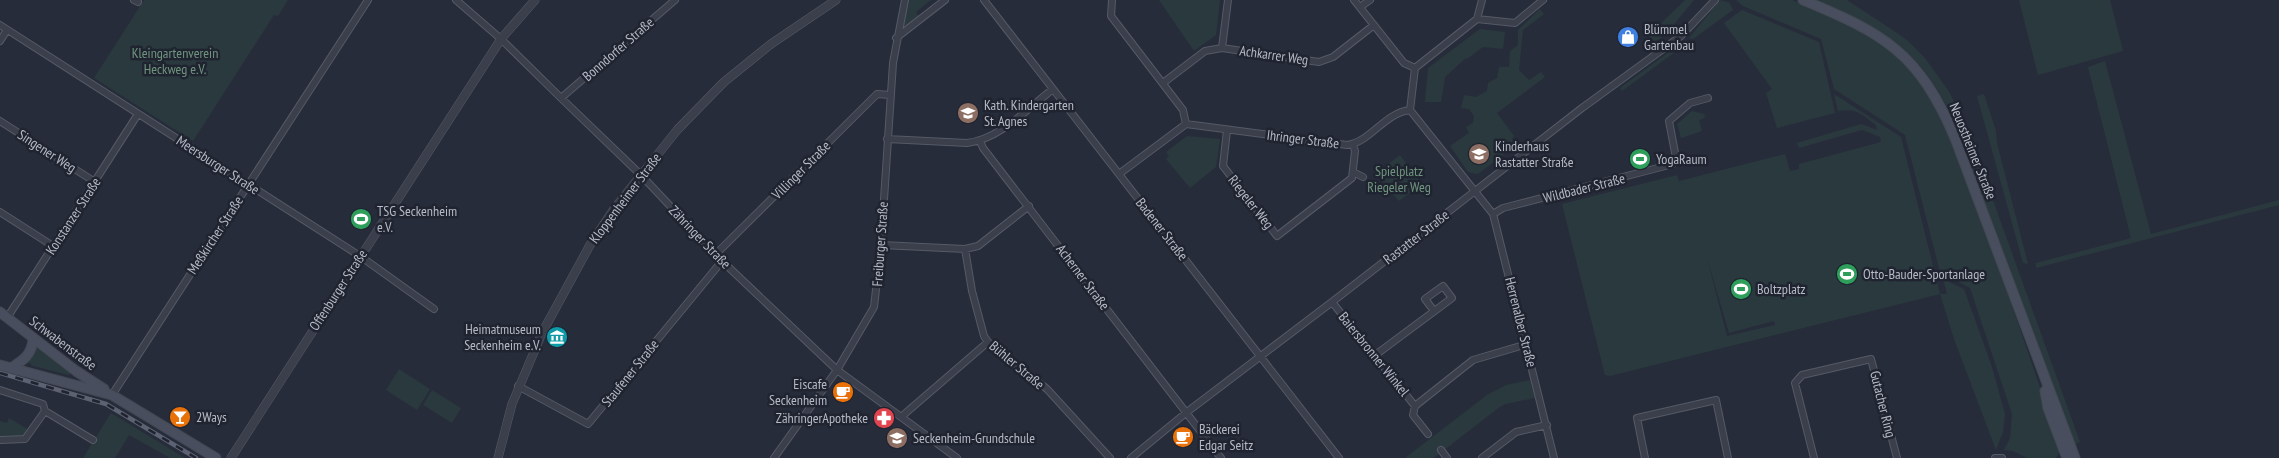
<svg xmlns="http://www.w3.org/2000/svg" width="2279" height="458" font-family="'PT Sans Narrow',sans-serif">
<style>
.green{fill:#2a393d;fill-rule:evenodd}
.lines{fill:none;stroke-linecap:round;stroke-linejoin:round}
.minor-casing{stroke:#555a66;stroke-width:8}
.tertiary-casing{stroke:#555a66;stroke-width:9}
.secondary-casing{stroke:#434854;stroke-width:11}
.minor{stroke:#3a3f4b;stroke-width:6}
.tertiary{stroke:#3a3f4b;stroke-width:8}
.secondary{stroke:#494e5e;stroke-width:9}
.rail-casing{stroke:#5d6272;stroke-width:4.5}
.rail{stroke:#1f2430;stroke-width:2.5;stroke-dasharray:8;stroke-linecap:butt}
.labels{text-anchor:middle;stroke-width:5;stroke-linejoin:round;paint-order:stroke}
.poi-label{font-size:14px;fill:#b6bac7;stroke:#1f2430;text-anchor:start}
.street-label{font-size:14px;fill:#b6bac7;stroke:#1f2430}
.park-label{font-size:14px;fill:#70957e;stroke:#1f2430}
</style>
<rect width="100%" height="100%" fill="#272c3b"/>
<path class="green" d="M144 0H288L278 16 274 15 193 141 94 78Z
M909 0H931L916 12 919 17 901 30Z
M1159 0H1220L1216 35 1194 51Z
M1685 0H1694L1667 33 1655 42 1649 35Z
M1720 0 1730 3 1733 10 1693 39 1689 38Z
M1736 0H1792L1849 24 1877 39 1913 71 1941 112 1979 209 2061 449 2056 458H2027L2013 451 2004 450 2010 438 2012 414 1970 288 1940 272 1905 135 1834 89 1821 39 1743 6Z
M1816 0H1847L1891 29 1907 40 1925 58 1950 93 1976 153 2080 442 2073 445 1958 129C1923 52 1892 33 1816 0Z
M2019 0H2110L2123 51 2038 75Z
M1540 9 1544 14 1523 30 1519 70 1529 80 1541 72 1545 77 1497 113 1514 136 1512 139 1516 145 1478 174 1468 172 1450 146 1469 133 1466 127 1473 123 1474 116 1469 109 1461 108 1464 95 1476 97 1487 91 1488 83 1497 78 1499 67H1509L1510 51 1518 45V30Z
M1742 10 1819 42 1835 113 1777 128 1766 93 1772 89 1724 23Z
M1480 29 1505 32 1503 49 1483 47 1467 59 1466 58 1445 77 1441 102H1425L1428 68Z
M1684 41H1690L1622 91 1620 88Z
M2105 61 2151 234 2279 200V205L2036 268V263L2131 238 2088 67Z
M1834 94 1901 137 1940 294H1947L1943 279 1964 289 1992 367 2005 414 2003 432 1996 450 1954 339 1940 294 1610 376 1605 375 1562 204 1677 175 1679 181 1785 154 1790 171 1799 169V164L1881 142 1880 137 1862 130 1799 148 1797 143 1861 124 1877 130 1876 125C1862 115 1857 108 1838 111ZM1707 258 1729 333 1774 321 1775 325 1727 336Z
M1984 94 1996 131 1997 143 2028 264 2023 263 1977 96Z
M1692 111 1704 114 1705 118 1699 120 1702 131 1681 138 1677 124Z
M1187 136 1220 139 1216 167 1190 188 1166 159 1169 156 1166 152Z
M1400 155 1422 184 1399 201 1375 174Z
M36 346 72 372 69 375 33 366 28 362 35 352Z
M399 369 430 389 417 410 386 390Z
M1530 380 1535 398 1505 404 1497 409 1434 458H1405L1487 395 1506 385Z
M432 390 461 408 452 423 423 405Z
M111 413 185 458H170L129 435 115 458H83Z
M9 418 29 430 27 435 0 436V421L7 423Z"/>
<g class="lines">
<g class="minor-casing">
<path id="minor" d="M134 0 138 2
M456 0 501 39 561 98 641 175 722 261 837 370 957 458
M984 0 1339 458
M1112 0 1111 16 1183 110 1186 124
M1354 0 1404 63 1415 68
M1360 7 1370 0
M1477 19 1515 23 1543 0
M0 25 360 256 434 309
M896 38 945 0
M0 41 7 30
M1222 48 1319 62 1333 57 1374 25
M1415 68 1410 110 1493 214 1554 458
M1415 68 1477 19 1482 0
M1163 83 1205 51 1222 48 1228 0
M561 98 675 0
M0 121 95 182
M1227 130 1223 166 1277 236 1352 178 1355 151 1353 144
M887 139 967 143C1000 139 1027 109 1053 89
M980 141 983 148 1221 458
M1353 172 1363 177
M1119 174 1186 124 1347 145C1371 142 1384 113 1410 110
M0 212 53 246
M1493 214 1503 208 1673 164 1676 158 1669 121 1690 103 1708 98
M881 245 965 249 978 246 1029 206
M965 249 972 291 984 336 988 342 1047 389 1110 458
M716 254 877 94 890 95
M1332 302 1415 406 1473 360 1527 344
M7 318 138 114
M1374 356 1452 298 1443 286 1425 299 1434 311
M518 386 588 424 722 261
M0 390 43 404 45 411 93 440
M112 395 368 0
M1415 406 1413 415 1428 434
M901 417 988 342
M0 440 25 439 45 411
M1441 450 1447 458
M774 458 837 370 874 307 881 245 893 63 905 0
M1131 458 1187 412 1332 302 1582 108 1681 36 1715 0
M1482 458 1516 432 1547 425
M1645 458 1637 418 1716 400 1728 458
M1814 458 1795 383 1802 375 1871 359 1897 458
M1995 458H2002"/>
</g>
<g class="tertiary-casing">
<path id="tertiary" d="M231 458 501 39 535 0
M498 458 512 404 542 333 590 245 614 209 678 129 724 82 771 44 836 0"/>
</g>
<g class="secondary-casing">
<path id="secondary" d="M1803 0C1885 34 1919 53 1955 138L2075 458
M0 312 76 371 104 389
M0 365 112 395 216 458
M11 368C24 360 32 354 33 339
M2045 391 2048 408 2067 458"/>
</g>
<use href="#minor" class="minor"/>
<use href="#tertiary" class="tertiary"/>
<use href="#secondary" class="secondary"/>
<g class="rail-casing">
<path id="rail" d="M0 373 106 404 196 458"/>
</g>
<use href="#rail" class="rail"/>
</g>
<defs>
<g id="shop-disc" transform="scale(1.125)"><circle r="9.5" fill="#3f7fe0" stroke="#1f2430"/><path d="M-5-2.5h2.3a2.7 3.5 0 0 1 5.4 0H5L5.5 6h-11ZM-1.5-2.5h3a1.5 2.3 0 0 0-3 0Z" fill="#fff"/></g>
<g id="school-disc" transform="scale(1.125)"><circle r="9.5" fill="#8d6e63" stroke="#1f2430"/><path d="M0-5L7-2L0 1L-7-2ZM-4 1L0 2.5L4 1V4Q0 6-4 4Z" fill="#fff"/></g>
<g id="stadium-disc" transform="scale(1.125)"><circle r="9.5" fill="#2e9e5b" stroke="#1f2430"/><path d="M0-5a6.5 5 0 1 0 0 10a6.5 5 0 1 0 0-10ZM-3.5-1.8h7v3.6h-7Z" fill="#fff"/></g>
<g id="museum-disc" transform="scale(1.125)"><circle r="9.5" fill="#0f9aa8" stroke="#1f2430"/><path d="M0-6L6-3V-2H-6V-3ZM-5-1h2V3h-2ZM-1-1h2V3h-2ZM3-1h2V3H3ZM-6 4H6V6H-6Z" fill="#fff"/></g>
<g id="cafe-disc" transform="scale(1.125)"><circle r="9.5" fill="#e8710a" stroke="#1f2430"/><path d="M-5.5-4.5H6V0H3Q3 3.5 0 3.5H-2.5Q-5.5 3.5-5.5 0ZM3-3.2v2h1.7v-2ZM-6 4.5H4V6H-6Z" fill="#fff"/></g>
<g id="bar-disc" transform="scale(1.125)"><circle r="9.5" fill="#e8710a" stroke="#1f2430"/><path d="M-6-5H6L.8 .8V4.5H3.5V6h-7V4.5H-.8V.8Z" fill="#fff"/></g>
<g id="pharmacy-disc" transform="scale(1.125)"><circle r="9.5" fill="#e0444e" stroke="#1f2430"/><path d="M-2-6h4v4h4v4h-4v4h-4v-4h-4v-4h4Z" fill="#fff"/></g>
</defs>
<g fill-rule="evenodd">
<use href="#shop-disc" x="1628" y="37"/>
<use href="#school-disc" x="968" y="113"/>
<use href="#school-disc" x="1479" y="154"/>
<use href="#stadium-disc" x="1640" y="159"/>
<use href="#stadium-disc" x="361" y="219"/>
<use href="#stadium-disc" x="1847" y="274"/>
<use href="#stadium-disc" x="1741" y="289"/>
<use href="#museum-disc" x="557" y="337"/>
<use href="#cafe-disc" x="843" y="392"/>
<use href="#bar-disc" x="180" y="417"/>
<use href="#pharmacy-disc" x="884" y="418"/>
<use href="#cafe-disc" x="1183" y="437"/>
<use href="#school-disc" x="897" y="438"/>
</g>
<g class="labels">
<g class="poi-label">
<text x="1644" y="34">Blümmel<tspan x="1644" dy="16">Gartenbau</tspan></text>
<text x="984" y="110">Kath. Kindergarten<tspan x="984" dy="16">St. Agnes</tspan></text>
<text x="1495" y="151">Kinderhaus<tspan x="1495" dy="16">Rastatter Straße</tspan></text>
<text x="1656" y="164">YogaRaum</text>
<text x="377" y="216">TSG Seckenheim<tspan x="377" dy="16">e.V.</tspan></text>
<text x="1863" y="279">Otto-Bauder-Sportanlage</text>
<text x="1757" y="294">Boltzplatz</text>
<text x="541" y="334" text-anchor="end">Heimatmuseum<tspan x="541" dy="16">Seckenheim e.V.</tspan></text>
<text x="827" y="389" text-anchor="end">Eiscafe<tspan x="827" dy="16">Seckenheim</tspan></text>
<text x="196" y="422">2Ways</text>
<text x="868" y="423" text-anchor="end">ZähringerApotheke</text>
<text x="1199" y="434">Bäckerei<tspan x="1199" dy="16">Edgar Seitz</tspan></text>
<text x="913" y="443">Seckenheim-Grundschule</text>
</g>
<g class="street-label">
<text transform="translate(618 49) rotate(-41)" y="5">Bonndorfer Straße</text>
<text transform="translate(1274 55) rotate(8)" y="5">Achkarrer Weg</text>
<text transform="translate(1303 139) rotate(7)" y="5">Ihringer Straße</text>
<text transform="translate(47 151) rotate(33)" y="5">Singener Weg</text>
<text transform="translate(1973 151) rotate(68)" y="5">Neuostheimer Straße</text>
<text transform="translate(218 165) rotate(33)" y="5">Meersburger Straße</text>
<text transform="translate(801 170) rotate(-45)" y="5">Villinger Straße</text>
<text transform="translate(1584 188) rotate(-14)" y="5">Wildbader Straße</text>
<text transform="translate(625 198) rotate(-53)" y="5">Kloppenheimer Straße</text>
<text transform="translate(1251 202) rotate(52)" y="5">Riegeler Weg</text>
<text transform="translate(73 216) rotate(-57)" y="5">Konstanzer Straße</text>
<text transform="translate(1162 229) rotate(52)" y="5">Badener Straße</text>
<text transform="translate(215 235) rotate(-57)" y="5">Meßkircher Straße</text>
<text transform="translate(700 237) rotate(46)" y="5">Zähringer Straße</text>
<text transform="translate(1416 237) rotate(-38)" y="5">Rastatter Straße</text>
<text transform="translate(880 244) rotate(-86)" y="5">Freiburger Straße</text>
<text transform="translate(1083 277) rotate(53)" y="5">Acherner Straße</text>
<text transform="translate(338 290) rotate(-57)" y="5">Offenburger Straße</text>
<text transform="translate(1521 322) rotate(76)" y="5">Herrenalber Straße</text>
<text transform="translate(63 343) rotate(37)" y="5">Schwabenstraße</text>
<text transform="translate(1374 354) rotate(51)" y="5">Baiersbronner Winkel</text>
<text transform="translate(1017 365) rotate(40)" y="5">Bühler Straße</text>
<text transform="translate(630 373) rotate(-51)" y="5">Staufener Straße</text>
<text transform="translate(1883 404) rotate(76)" y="5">Gutacher Ring</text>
</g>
<g class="park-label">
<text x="175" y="58">Kleingartenverein<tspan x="175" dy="16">Heckweg e.V.</tspan></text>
<text x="1399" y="176">Spielplatz<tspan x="1399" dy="16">Riegeler Weg</tspan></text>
</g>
</g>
</svg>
